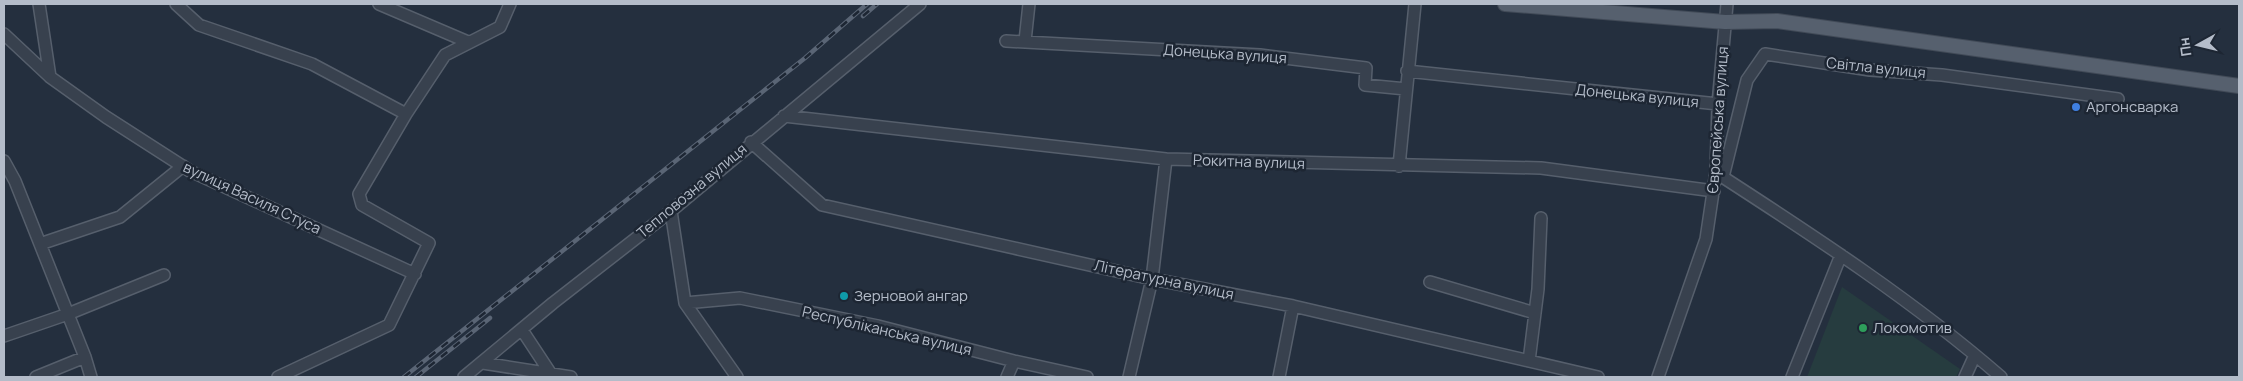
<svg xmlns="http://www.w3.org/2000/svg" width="2243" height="381" font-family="Manrope,sans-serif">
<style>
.green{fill:#263c3f}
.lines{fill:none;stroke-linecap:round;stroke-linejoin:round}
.minor-casing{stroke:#565f6c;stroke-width:14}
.major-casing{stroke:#414a57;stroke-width:16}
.minor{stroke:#38414e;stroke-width:11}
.major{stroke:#56606e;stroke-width:14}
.rail-casing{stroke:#5a6575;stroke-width:4.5}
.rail{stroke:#1d2633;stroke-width:2.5;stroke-dasharray:8;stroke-linecap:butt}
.shop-dot{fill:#3f7fe0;stroke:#1d2633;stroke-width:2}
.culture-dot{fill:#0f9aa8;stroke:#1d2633;stroke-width:2}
.leisure-dot{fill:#2e9e5b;stroke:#1d2633;stroke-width:2}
.labels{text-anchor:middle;stroke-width:5;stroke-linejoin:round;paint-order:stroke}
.street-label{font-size:15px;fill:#b4bcc9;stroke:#1d2633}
.poi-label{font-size:15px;fill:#b4bcc9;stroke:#1d2633;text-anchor:start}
</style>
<rect width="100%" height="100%" fill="#242f3e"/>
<path class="green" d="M1842 287 1960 369 1956 377H1807Z"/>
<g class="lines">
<g class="minor-casing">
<path id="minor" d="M39 4 50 77
M176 4 199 25 312 64 406 114
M379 4 468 42
M4 34 50 77 106 117 190 171 415 274
M1006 41 1260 55 1366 68 1365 85 1406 89
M1025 41 1029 4
M1407 71 1718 104
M784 116 1166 159 1541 168 1714 191
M751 142 822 205 1152 279 1293 306 1598 377
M4 161 15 181 85 357 91 377
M1399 166 1415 4
M1718 174C1814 236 1915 302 2001 377
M1723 177 1747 80 1765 54 1870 70 1942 75 2118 99
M671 211 685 303 737 377
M40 244 120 217 183 166
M1430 282 1535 313
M685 303 740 298 878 326 1014 361 1087 377
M522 330 551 374
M4 336 68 314 164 275
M1529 361 1538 289 1541 218
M483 363 571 377
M36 377 85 357
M278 377 389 325 429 243 362 205 359 194 406 114 445 55 500 27 510 4
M464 377 553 303 671 211 920 4
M1007 377 1014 361
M1129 377 1152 279 1166 159
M1279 377 1293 306
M1658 377 1706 239 1716 172 1718 104 1727 4
M1792 377 1841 255
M1965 377 1975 355"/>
</g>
<g class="major-casing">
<path id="major" d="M1505 4 1725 22 1777 21 2239 86"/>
</g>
<use href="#minor" class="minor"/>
<use href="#major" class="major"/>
<g class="rail-casing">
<path id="rail" d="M863 16 877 4
M404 377 805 58 867 4
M416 377 490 318"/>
</g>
<use href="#rail" class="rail"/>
</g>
<circle class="shop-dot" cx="2076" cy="107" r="5"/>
<circle class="culture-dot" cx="844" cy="296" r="5"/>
<circle class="leisure-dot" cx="1863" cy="328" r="5"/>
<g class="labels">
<g class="street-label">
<text transform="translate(1225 54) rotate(4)" y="5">Донецька вулиця</text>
<text transform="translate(1876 68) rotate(6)" y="5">Світла вулиця</text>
<text transform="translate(1637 96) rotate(6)" y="5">Донецька вулиця</text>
<text transform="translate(1718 120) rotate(-86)" y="5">Європейська вулиця</text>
<text transform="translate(1249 162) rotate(2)" y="5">Рокитна вулиця</text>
<text transform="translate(692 191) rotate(-40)" y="5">Тепловозна вулиця</text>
<text transform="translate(252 198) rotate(25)" y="5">вулиця Василя Стуса</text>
<text transform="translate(1164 280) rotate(12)" y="5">Літературна вулиця</text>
<text transform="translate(887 331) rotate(13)" y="5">Республіканська вулиця</text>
</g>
<g class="poi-label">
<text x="2086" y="112">Аргонсварка</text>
<text x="854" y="301">Зерновой ангар</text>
<text x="1873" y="333">Локомотив</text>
</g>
</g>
<rect width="2243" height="381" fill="none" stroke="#b4bcc9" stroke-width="10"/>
<g transform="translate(2198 45) rotate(262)" stroke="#1d2633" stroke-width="4" paint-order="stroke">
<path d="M0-4L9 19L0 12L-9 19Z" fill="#b4bcc9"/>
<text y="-8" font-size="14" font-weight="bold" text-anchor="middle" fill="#b4bcc9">Пн</text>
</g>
</svg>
